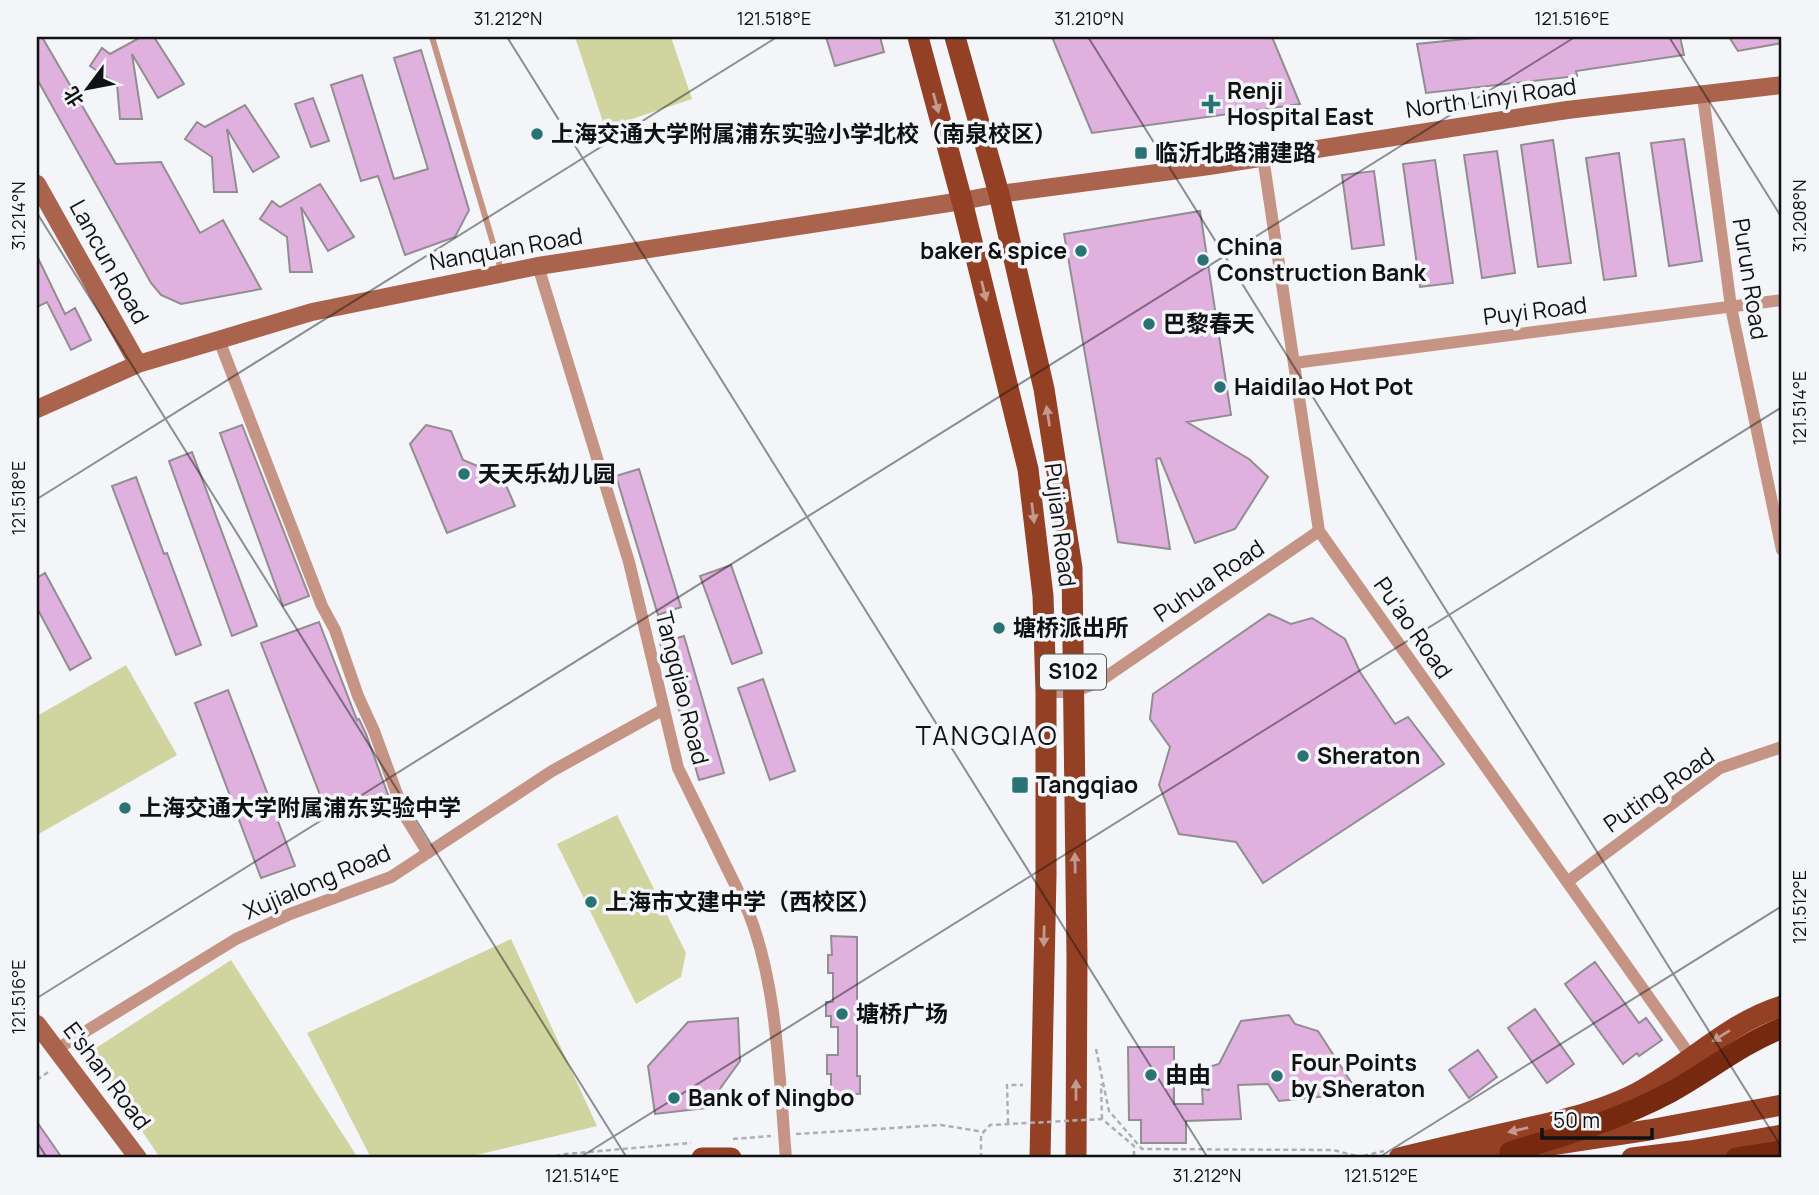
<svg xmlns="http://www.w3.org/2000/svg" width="1819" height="1195" font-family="Manrope,'Noto Sans SC',sans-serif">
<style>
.green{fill:#d0d49f}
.building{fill:#e0b1df;stroke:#918d91;stroke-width:2}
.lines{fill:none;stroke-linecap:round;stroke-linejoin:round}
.path{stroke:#adafb2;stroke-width:2.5;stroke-dasharray:5 3.5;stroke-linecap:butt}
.lane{stroke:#c59484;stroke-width:6}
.street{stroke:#c59484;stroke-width:12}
.secondary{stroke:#aa644e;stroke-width:18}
.primary{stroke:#944025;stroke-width:21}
.highway{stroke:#76290f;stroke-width:21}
.path-bridge{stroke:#adafb2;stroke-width:2.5;stroke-dasharray:5 3.5;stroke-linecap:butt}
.oneway{fill:#c49a8f}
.ticks{fill:none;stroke:#101112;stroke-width:2;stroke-opacity:0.45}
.poi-dot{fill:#297374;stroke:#f3f5f9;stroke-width:2.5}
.labels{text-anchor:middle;stroke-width:7;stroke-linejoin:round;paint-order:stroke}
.shield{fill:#f3f5f9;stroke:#545557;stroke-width:2}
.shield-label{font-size:21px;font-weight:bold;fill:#101112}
.poi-label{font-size:23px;font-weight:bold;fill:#101112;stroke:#f3f5f9;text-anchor:start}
.street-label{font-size:23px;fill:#101112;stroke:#f3f5f9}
.quarter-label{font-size:26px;letter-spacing:2px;fill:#101112;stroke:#f3f5f9}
.neatline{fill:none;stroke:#101112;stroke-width:2.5}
.ticks-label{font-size:18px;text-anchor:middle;fill:#101112}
</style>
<rect width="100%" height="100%" fill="#f3f5f9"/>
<path class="green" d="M575 37H671L692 99 605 128Z
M126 665 177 755 37 835V716Z
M617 815 686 953 681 977 636 1004 557 844Z
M511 939 597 1126 464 1158H371L307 1033Z
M231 960 358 1158H160L90 1052Z"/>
<path class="building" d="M37 37H42L116 164 161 162 200 233 223 220 261 289 181 304 161 295 151 283 37 79Z
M141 37H154L184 84 158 98 132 54 142 119H120L117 84 90 66 102 48 110 54Z
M826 37H880L884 52 835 66Z
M1052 37H1272L1300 104 1092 133Z
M1485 37H1680L1684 55 1576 71 1577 76 1426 93 1417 44Z
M1729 37H1782V43L1738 51Z
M421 50 469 210 455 237 405 255 378 176 361 181 331 85 362 75 394 179 428 169 394 58Z
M313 98 329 141 311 147 295 104Z
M245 105 279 157 253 172 227 129 237 192H214L212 157 185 139 197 122 205 127Z
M1684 139 1702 261 1669 266 1651 143Z
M1553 140 1571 263 1538 267 1521 145Z
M1497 151 1515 273 1482 278 1464 155Z
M1619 153 1636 276 1604 280 1586 158Z
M1435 160 1453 283 1420 287 1403 164Z
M1374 171 1384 245 1352 249 1342 175Z
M320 184 354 237 328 251 301 207 312 272H290L287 237 260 219 272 201 280 207Z
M1200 211 1231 415 1187 422 1249 459 1268 477 1235 529 1195 543 1160 458 1156 459 1170 549 1118 542 1064 234Z
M37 256 65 314 75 308 91 340 71 350 47 302 37 307Z
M242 425 309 596 283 606 220 433Z
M426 425 451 431 463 460 502 476 515 506 447 533 410 444Z
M192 452 257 626 232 636 169 461Z
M639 469 681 607 658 615 616 476Z
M136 477 164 554 167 553 201 645 176 655 112 486Z
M731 565 762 653 732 664 700 576Z
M45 573 91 658 70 670 37 608V578Z
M1269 614 1291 624 1312 618 1345 639 1360 672 1395 724 1408 717 1444 764 1263 883 1236 842 1179 834 1159 785 1170 747 1150 719 1153 694Z
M319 622 357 720 359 719 366 734 391 803 372 810 369 802 329 818 261 643Z
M684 636 724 773 699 780 660 643Z
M763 679 795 771 770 780 738 688Z
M228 690 295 866 261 878 195 703Z
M831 936 857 937V1076H860V1094L831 1093V1074H827V1055H838V1027H831V1016H826V1002H833V973H828V955H832Z
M1595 962 1639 1023 1646 1018 1662 1040 1639 1056 1637 1053 1623 1064 1565 984Z
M1535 1009 1574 1064 1547 1083 1508 1028Z
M1289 1015 1295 1024 1318 1031 1358 1093 1279 1101 1268 1084 1238 1085 1241 1119 1186 1121V1143H1141V1120H1129L1128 1047H1174V1104H1203L1202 1089 1209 1090 1205 1068 1219 1064 1241 1021Z
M738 1018 740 1061 706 1108 655 1114 648 1066 688 1022Z
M1478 1050 1497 1077 1469 1098 1449 1070Z
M37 1122 62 1158H37Z"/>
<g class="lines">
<path class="path" d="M1096 1049 1109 1111 1142 1149 1333 1150 1357 1156
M37 1080 51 1070
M1102 1119 1101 1085 1104 1084
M1008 1123 1007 1085H1023
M796 1134 941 1125 984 1132
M733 1139 771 1136
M547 1158 566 1154 691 1143
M1355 1158 1384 1151"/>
<path class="lane" d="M432 37 501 270"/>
<path class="street" d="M1703 96 1731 307 1782 550
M1263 157 1319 531 1691 1057
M538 266 629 562 678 768 748 911C778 986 779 1078 786 1158
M219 340 322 606 335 630 358 696 374 731 405 816 428 853
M1294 363 1782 300
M1046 692H1073L1097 683 1319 531
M1567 882 1720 768 1782 747
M57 1049 236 939 290 914 391 877 552 771 664 709"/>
<path class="secondary" d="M37 184 138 364
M37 409 138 364 312 312 538 266 962 201 999 194 1209 166 1567 110 1782 85
M37 1024 138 1158"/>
<path class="primary" d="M918 37 962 201 1028 469 1043 596 1046 692V875L1040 1158
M955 37 999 194 1044 389 1072 568 1077 958 1076 1158
M702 1158H731
M1399 1158C1439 1148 1479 1139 1519 1130 1557 1121 1596 1113 1631 1096 1684 1070 1724 1024 1782 1006
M1466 1158 1649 1130 1782 1105
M1632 1158 1690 1151 1782 1135"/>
<path class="highway" d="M1510 1152C1564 1136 1621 1119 1671 1092 1709 1071 1740 1045 1782 1028
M1736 1158 1782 1151"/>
<path class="path-bridge" d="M981 1158V1135L990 1125 1102 1119 1134 1146V1158"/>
</g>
<defs><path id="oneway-solid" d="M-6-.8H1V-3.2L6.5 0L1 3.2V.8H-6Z" transform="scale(1.75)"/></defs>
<g class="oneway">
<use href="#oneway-solid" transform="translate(936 103) rotate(75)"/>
<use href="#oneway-solid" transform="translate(984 291) rotate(76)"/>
<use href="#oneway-solid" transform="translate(1048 416) rotate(-99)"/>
<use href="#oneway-solid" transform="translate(1033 513) rotate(83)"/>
<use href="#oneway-solid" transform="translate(1075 863) rotate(-91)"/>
<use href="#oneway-solid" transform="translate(1044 936) rotate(91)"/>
<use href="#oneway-solid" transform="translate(1721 1036) rotate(148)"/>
<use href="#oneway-solid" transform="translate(1076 1090) rotate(-90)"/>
<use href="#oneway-solid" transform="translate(1518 1130) rotate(167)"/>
</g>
<path class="ticks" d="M507 37 1208 1158M1088 37 1782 1148M1669 37 1782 218M37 213 627 1158M37 499 777 37M37 998 1575 37M37 1142 47 1158M579 1158 1782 407M1378 1158 1782 906"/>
<g class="poi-dot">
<path d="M1207.5 93.5h7v7h7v7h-7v7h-7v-7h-7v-7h7z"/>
<circle cx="537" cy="134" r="7"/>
<rect x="1134" y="146" width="14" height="14" rx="3.5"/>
<circle cx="1081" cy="251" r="7"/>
<circle cx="1203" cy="260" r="7"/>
<circle cx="1149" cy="324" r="7"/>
<circle cx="1220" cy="387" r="7"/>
<circle cx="464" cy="474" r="7"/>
<circle cx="999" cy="628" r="7"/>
<circle cx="1303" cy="756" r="7"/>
<rect x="1011" y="776" width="18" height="18" rx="3.5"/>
<circle cx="125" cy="808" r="7"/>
<circle cx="591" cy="902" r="7"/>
<circle cx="842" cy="1014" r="7"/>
<circle cx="1151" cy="1075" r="7"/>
<circle cx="1277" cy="1076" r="7"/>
<circle cx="674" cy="1098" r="7"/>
</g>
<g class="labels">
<rect class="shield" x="1040" y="654.5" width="66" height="35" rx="5"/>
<g class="shield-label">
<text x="1073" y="679">S102</text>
</g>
<g class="poi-label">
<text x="1227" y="99">Renji<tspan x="1227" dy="26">Hospital East</tspan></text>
<text x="551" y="142">上海交通大学附属浦东实验小学北校（南泉校区）</text>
<text x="1155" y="161">临沂北路浦建路</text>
<text x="1217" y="255">China<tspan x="1217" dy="26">Construction Bank</tspan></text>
<text x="1067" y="259" text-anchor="end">baker &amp; spice</text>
<text x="1163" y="332">巴黎春天</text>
<text x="1234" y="395">Haidilao Hot Pot</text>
<text x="478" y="482">天天乐幼儿园</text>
<text x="1013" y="636">塘桥派出所</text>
<text x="1317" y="764">Sheraton</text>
<text x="1036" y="793">Tangqiao</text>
<text x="139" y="816">上海交通大学附属浦东实验中学</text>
<text x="605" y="910">上海市文建中学（西校区）</text>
<text x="856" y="1022">塘桥广场</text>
<text x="1291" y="1071">Four Points<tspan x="1291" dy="26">by Sheraton</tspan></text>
<text x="1165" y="1083">由由</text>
<text x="688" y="1106">Bank of Ningbo</text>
</g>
<g class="street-label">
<text transform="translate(1491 98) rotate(-8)" y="8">North Linyi Road</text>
<text transform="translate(506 249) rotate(-10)" y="8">Nanquan Road</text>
<text transform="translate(109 262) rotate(61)" y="8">Lancun Road</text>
<text transform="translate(1750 279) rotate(81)" y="8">Purun Road</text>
<text transform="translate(1535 311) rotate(-7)" y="8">Puyi Road</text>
<text transform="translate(1060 525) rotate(83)" y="8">Pujian Road</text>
<text transform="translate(1209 581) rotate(-34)" y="8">Puhua Road</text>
<text transform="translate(1413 628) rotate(55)" y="8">Pu'ao Road</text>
<text transform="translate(682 688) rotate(76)" y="8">Tangqiao Road</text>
<text transform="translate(1659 790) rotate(-35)" y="8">Puting Road</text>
<text transform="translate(317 882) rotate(-23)" y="8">Xujialong Road</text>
<text transform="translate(107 1076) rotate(53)" y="8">E'shan Road</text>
</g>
<g class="quarter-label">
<text x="987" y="745">TANGQIAO</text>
</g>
</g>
<rect width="1819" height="1195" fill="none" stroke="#f3f5f9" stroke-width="77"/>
<g transform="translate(88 88) rotate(238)" stroke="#f3f5f9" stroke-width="5" paint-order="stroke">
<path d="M0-5L12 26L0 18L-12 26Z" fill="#101112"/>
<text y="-10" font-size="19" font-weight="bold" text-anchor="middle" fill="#101112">北</text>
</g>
<path d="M1542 1128v10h110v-10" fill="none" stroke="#101112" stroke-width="3.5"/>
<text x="1553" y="1128" font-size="21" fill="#101112" stroke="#f3f5f9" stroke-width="5" paint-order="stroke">50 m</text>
<rect x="38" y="38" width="1742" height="1118" class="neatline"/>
<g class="ticks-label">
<text x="508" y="25">31.212°N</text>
<text x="774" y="25">121.518°E</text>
<text x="1089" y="25">31.210°N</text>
<text x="1572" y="25">121.516°E</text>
<text transform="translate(1800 216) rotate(-90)" y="6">31.208°N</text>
<text transform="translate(19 216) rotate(-90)" y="6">31.214°N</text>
<text transform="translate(1800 408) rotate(-90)" y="6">121.514°E</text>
<text transform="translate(19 498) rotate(-90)" y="6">121.518°E</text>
<text transform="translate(1800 907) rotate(-90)" y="6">121.512°E</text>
<text transform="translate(19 997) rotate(-90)" y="6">121.516°E</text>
<text x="582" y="1182">121.514°E</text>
<text x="1207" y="1182">31.212°N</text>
<text x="1381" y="1182">121.512°E</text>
</g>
</svg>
